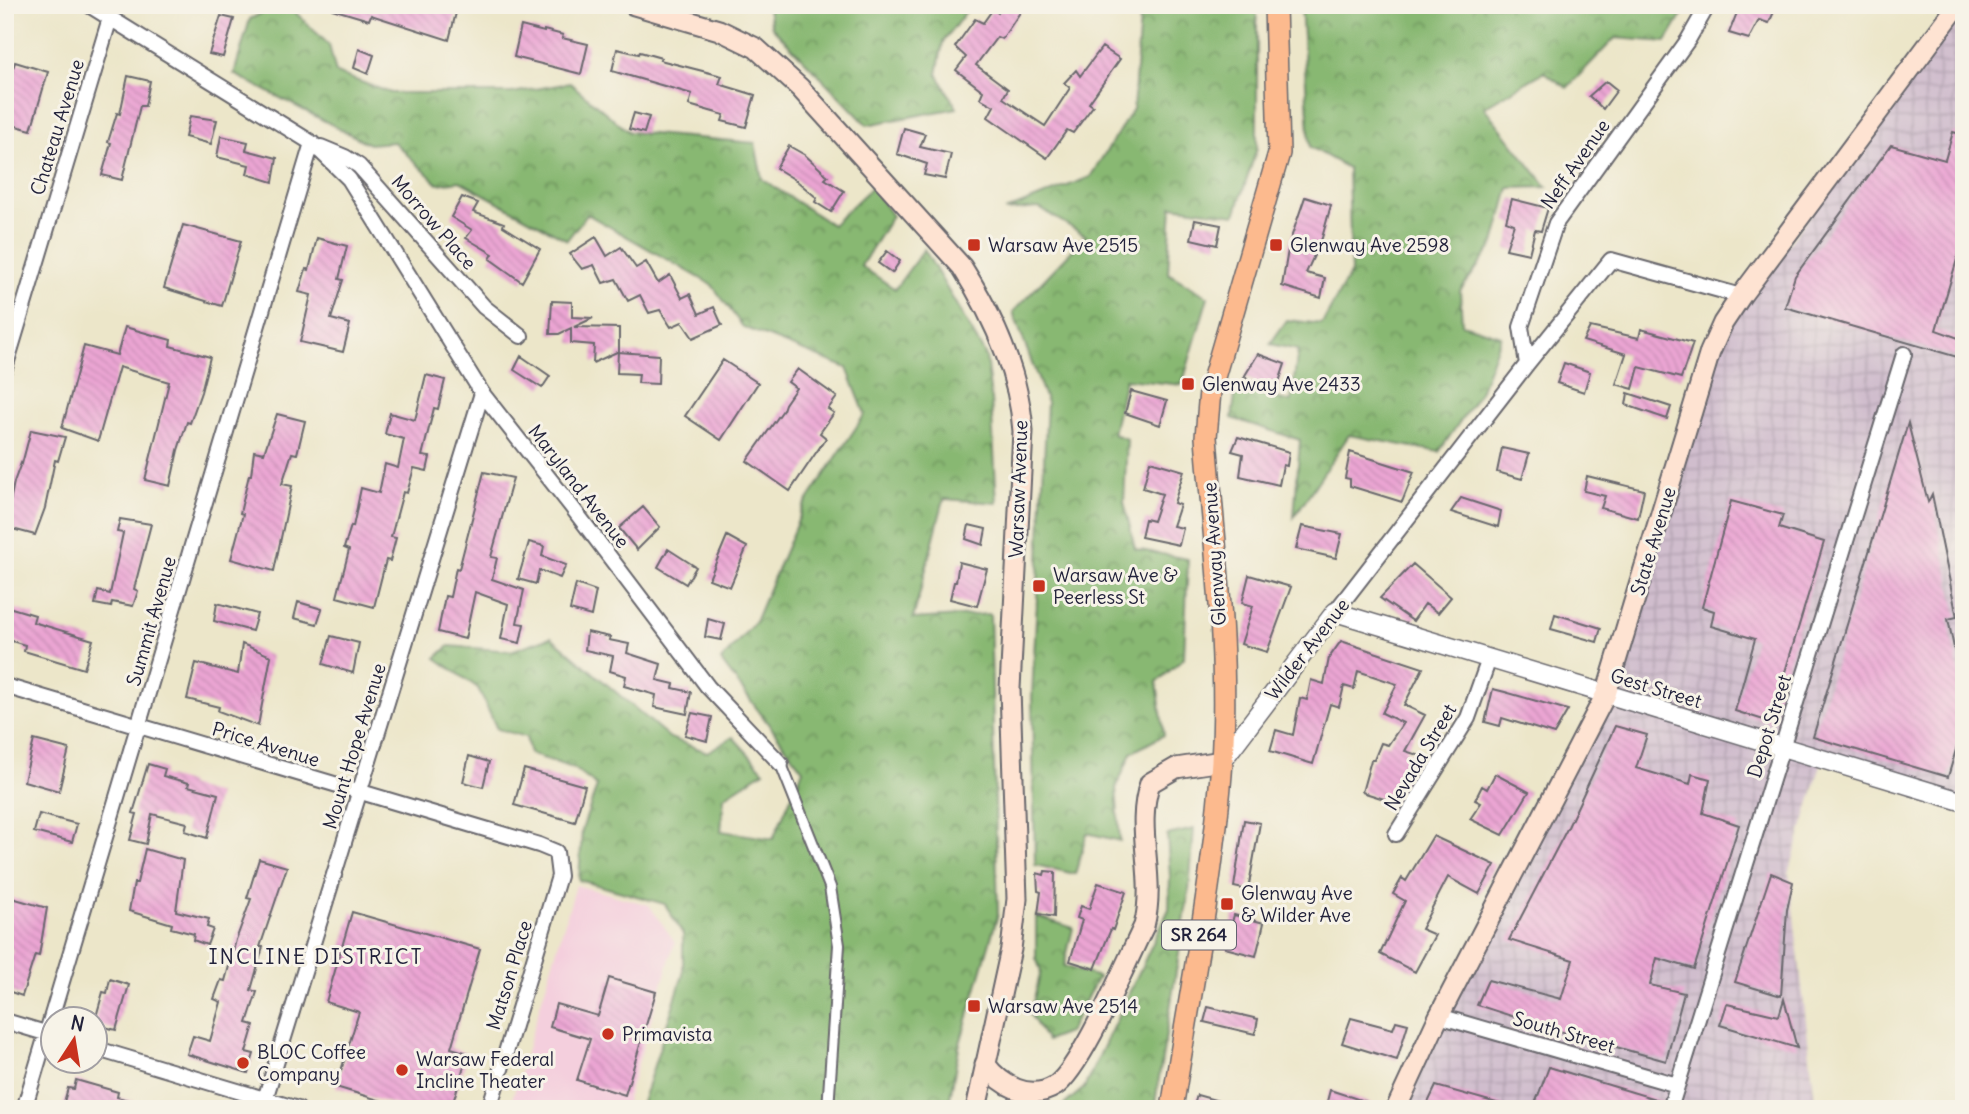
<svg xmlns="http://www.w3.org/2000/svg" width="1969" height="1114" font-family="Delius,sans-serif">
<style>
.built{fill:#f4cfdd}
.industrial{fill:url(#industrial-grid)}
.forest{fill:url(#forest-crowns);stroke:#556d56;stroke-width:2}
.building{fill:url(#building-back-hatch)}
.lines{fill:none;stroke-linecap:round;stroke-linejoin:round}
.pedestrian-casing{stroke:#69676d;stroke-width:14}
.minor-casing{stroke:#69676d;stroke-width:18}
.tertiary-casing{stroke:#69676d;stroke-width:21}
.secondary-casing{stroke:#69676d;stroke-width:23}
.primary-casing{stroke:#69676d;stroke-width:24}
.pedestrian{stroke:#fff;stroke-width:10}
.minor{stroke:#fff;stroke-width:14}
.tertiary{stroke:#fff;stroke-width:18}
.secondary{stroke:#fee3d2;stroke-width:19}
.primary{stroke:#fcba8e;stroke-width:21}
.poi-dot{fill:#c8321e;stroke:#f7f3e8;stroke-width:2.5}
.labels{text-anchor:middle;stroke-width:6;stroke-linejoin:round;paint-order:stroke}
.shield{fill:#f7f3e8;stroke:#62616f;stroke-width:2}
.shield-label{font-size:18px;font-weight:bold;fill:#22223b}
.street-label{font-size:19px;fill:#22223b;stroke:#f7f3e8}
.poi-label{font-size:19px;fill:#22223b;stroke:#f7f3e8;text-anchor:start}
.neighbourhood-label{font-size:21px;letter-spacing:2px;fill:#22223b;stroke:#f7f3e8}
</style>
<defs>
<pattern id="industrial-grid" width="8" height="8" patternUnits="userSpaceOnUse" patternTransform="scale(1.75)"><rect width="8" height="8" fill="#d0bdcd"/><path d="M0 4h8M4 0v8" fill="none" stroke="#b2a2b1"/></pattern>
<pattern id="forest-crowns" width="20" height="18" patternUnits="userSpaceOnUse" patternTransform="scale(1.75)"><rect width="20" height="18" fill="#88b872"/><path d="M2 6a3 3 0 1 1 6 0M12 15a3 3 0 1 1 6 0" fill="none" stroke="#6f955f"/></pattern>
<pattern id="building-back-hatch" width="6" height="6" patternUnits="userSpaceOnUse" patternTransform="scale(1.75)"><rect width="6" height="6" fill="#eba5d3"/><path d="M-1 5l2 2M0 0l6 6M5-1l2 2" fill="none" stroke="#c98eb6"/></pattern>
</defs>
<rect width="100%" height="100%" fill="#f7f3e8"/>
<filter id="ink" filterUnits="userSpaceOnUse"><feTurbulence type="fractalNoise" baseFrequency=".0143" numOctaves="2"/><feDisplacementMap in="SourceGraphic" scale="14" xChannelSelector="R" yChannelSelector="G"/><feConvolveMatrix kernelMatrix="1 2 1 2 8 2 1 2 1" color-interpolation-filters="sRGB"/></filter>
<filter id="wash" filterUnits="userSpaceOnUse"><feTurbulence type="fractalNoise" baseFrequency=".00686" numOctaves="4" result="noise"/><feDisplacementMap in="SourceGraphic" scale="28" xChannelSelector="R" yChannelSelector="G"/><feGaussianBlur stdDeviation="1.57" result="paint"/><feColorMatrix in="noise" values="0 0 0 0 0 0 0 0 0 0 0 0 0 0 0 0 0 1.4 0 .05"/><feComposite in="paint" operator="in"/></filter>
<g filter="url(#wash)">
<rect width="100%" height="100%" fill="#ece6c9"/>
<path class="built" d="M576 885 649 905 675 942 624 1109H518L510 1106Z"/>
<path class="industrial" d="M1964 5V802L1822 761 1789 873 1816 1109H1396L1606 694 1710 352Z"/>
<path class="forest" d="M278 5H288L329 45 336 73 391 93H512L570 83 629 132 755 143 762 179 832 225 872 187 892 216 861 266 895 289 924 249 986 356 991 399 997 503 944 499 913 619 990 614 998 914 959 1047 948 1109H640L683 975V934L665 904 579 880 582 830 597 786 573 768 530 754 526 737 497 729 478 688 436 658 449 646 511 651 551 637 670 738 707 752 733 737 764 771 724 797 721 831 773 839 803 770 721 661 755 622 804 506 865 414 847 368 743 327 712 285 587 214 567 240 460 181 438 184 394 142 369 144 234 74 250 19Z
M767 5H971L943 42 937 74 957 108 867 125 772 27Z
M1141 5H1257V148L1235 215 1172 206 1168 273 1208 297 1182 385 1125 379 1113 434 1127 439 1124 502 1135 549 1188 559 1184 658 1157 682 1164 735 1131 753 1116 788 1120 841 1087 833 1075 874 1035 865 1032 697 1047 403 1013 312 1086 236 1039 208 1005 211 1090 177 1133 109Z
M1301 5H1688L1666 42 1615 38 1567 88 1544 72 1484 107 1547 187 1509 188 1494 244 1460 291 1462 324 1501 336 1480 392 1439 452 1349 435 1294 517 1300 440 1232 418 1236 388 1291 402 1298 350 1270 344 1287 320 1322 324 1351 272 1348 168 1310 147Z
M1194 829 1189 891 1154 1109H1059L1084 1088 1169 909 1170 876 1167 835Z
M1036 916 1073 928 1064 966 1098 977 1068 1033 1047 1041 1030 1014 1041 971 1036 958Z"/>
<g id="blocks">
<path class="building" d="M332 5H458L449 40 371 15 369 20 332 9Z
M1003 5H1025L1002 39 997 37 976 65 1008 89 1003 98 1045 126 1070 88 1064 83 1076 70 1080 76 1102 47 1120 59 1089 103 1093 106 1073 133 1067 130 1047 158 988 117 994 106 980 98 983 91 956 70 966 57 955 47 975 19 983 23 993 9 998 13Z
M1740 5H1777L1769 23 1759 20 1749 39 1729 33Z
M221 16 234 19 223 57 209 54Z
M521 26 544 32V30L563 35 562 38 588 44 581 74 514 57Z
M359 49 374 55 368 74 354 68Z
M617 49 639 54 640 52 661 58 660 60 722 76 719 84 755 95 746 127 722 121 724 115 689 105 692 94 612 71Z
M15 62 48 72 31 130 5 123V94Z
M128 76 150 81 145 106H140L122 180 102 175 111 143 108 142 117 113 120 114Z
M1606 81 1617 90 1603 109 1589 96Z
M634 113 649 117 644 133 629 129Z
M190 116 217 120 211 144 185 137Z
M904 128 925 134 920 147 951 154 945 179 924 175 927 164 897 154Z
M1953 132 1964 135V236L1936 330 1964 340V359L1785 307 1795 276 1891 145 1945 160Z
M221 136 248 142 246 150 277 158 273 182 247 174 249 165 217 157Z
M789 146 805 155 828 176 825 179 844 191 831 212 815 202 817 198 797 181 776 168Z
M462 197 478 203 473 212 504 223 503 226 540 249 522 282 490 259 493 254 466 238 472 230 451 217Z
M1305 197 1331 205 1322 238 1306 273 1325 278 1321 298 1282 286 1289 244Z
M1512 199 1548 208 1541 231 1535 230 1529 254 1506 249 1514 224 1506 221Z
M1195 220 1221 225 1217 245 1191 239Z
M183 225 241 241 222 306 164 288Z
M596 237 607 256 621 247 636 268 646 262 658 283 670 275 682 298 690 294 699 314 714 307 722 325 693 338 682 322 671 327 660 310 649 313 640 295 628 301 616 279 603 283 594 265 582 269 570 254Z
M317 238 347 246 339 279 343 280 331 319 350 324 343 352 300 342 311 295 299 292 306 269 309 270Z
M887 251 900 261 892 273 878 263Z
M552 301 572 302V317L593 318 574 327 619 328V351L593 363 594 345 571 343V328L559 334H550Z
M125 327 171 340 170 346 210 357 201 392 190 423 187 422 178 450 170 486 145 480 169 382 119 367 98 441 62 428 84 346 117 355Z
M1590 327 1639 338 1641 329 1693 343 1681 378 1639 367 1633 389 1616 384 1626 354 1583 341Z
M618 352 659 355 658 384 638 383 639 374 617 373Z
M1258 354 1285 364 1276 391 1244 377Z
M521 356 550 376 542 388 514 370Z
M723 360 758 383 721 440 685 416Z
M1564 363 1590 372 1584 392 1557 383Z
M798 369 837 397 828 409 834 413 820 433 826 438 790 491 747 461 783 410 785 404 796 388 788 382Z
M426 375 445 380 438 409 434 408 422 456 430 457 427 471 414 468 407 493 403 492 391 537 396 538 390 561 386 560 374 607 337 597 349 550 344 548 351 526 353 527 361 488 379 493 385 464 398 468 404 439 385 434 390 413 415 420Z
M1131 391 1167 401 1160 425 1125 413Z
M1628 393 1671 407 1667 419 1626 405Z
M277 414 305 421 297 454 292 453 282 484 292 486 274 571 231 559 243 514 240 513 249 475H251L254 451 264 453Z
M1908 423 1928 502 1932 494 1957 617 1948 619 1964 696V744L1958 743 1948 777 1813 737Z
M31 430 65 437 58 461 55 460 45 508 35 535 5 527 14 482 21 463 22 464Z
M1238 437 1289 452 1287 466 1283 465 1279 485 1240 476 1243 454 1232 451Z
M1502 448 1529 454 1522 479 1497 472Z
M1350 452 1414 472 1402 502 1350 486V479L1345 478Z
M1150 461 1184 471 1174 503 1180 505 1173 526 1183 528 1179 545 1141 537 1145 519 1153 521 1162 494 1143 488Z
M484 472 513 478 491 557 497 558 492 579 524 590 517 623 524 624 520 643 501 639 508 604 475 592 465 639 438 632 445 596 450 597 456 568 459 569Z
M1587 476 1644 490 1638 518 1601 508 1605 496 1584 491Z
M1461 498 1501 511 1498 527 1451 512Z
M1731 501 1783 515 1779 528 1824 542 1770 722 1735 711 1755 639 1711 626 1714 611 1702 607Z
M643 507 660 527 637 550 619 528Z
M120 519 151 524 134 589 138 591 133 606 112 602 111 607 95 604 98 591 110 594 123 533 117 532Z
M969 525 986 529 983 545 966 539Z
M1302 526 1342 534 1336 558 1296 549Z
M727 536 747 547 730 587 709 579Z
M529 542 544 546 542 556 566 565 560 578 539 570 536 584 518 579Z
M668 549 696 567 686 584 658 567Z
M959 562 987 569 977 606 950 599 954 582H956Z
M1413 564 1451 597 1438 613 1425 604 1413 621 1380 598Z
M1249 575 1291 587 1267 652 1241 644 1253 606 1242 603Z
M576 584 596 591 591 616 570 610Z
M298 602 322 609 317 624 294 618Z
M217 603 257 614 252 631 214 621Z
M5 606 35 615 33 622 93 640 84 669 24 651 25 645 5 639Z
M1555 614 1601 628 1597 642 1551 629Z
M708 619 725 624 721 640 705 637Z
M587 632 610 637 609 640 629 644 627 653 661 664 657 680 674 684 673 688 691 692 687 714 654 707 656 695 624 686 626 676 610 671 613 656 585 650Z
M331 636 359 643 353 673 323 664Z
M1341 641 1423 668 1404 705 1425 715 1405 751 1424 757 1400 804 1362 792 1371 760H1374L1381 743 1388 745 1403 723 1382 713 1397 684 1358 671 1354 689 1344 686 1339 707 1330 704 1313 764 1270 751 1276 730 1293 735 1300 698 1307 700 1311 680 1324 684 1329 658Z
M242 644 271 656 258 726 218 711 219 707 187 699 196 663 238 674Z
M1493 689 1505 692 1568 710 1554 734 1502 718 1500 726 1485 722Z
M692 713 712 717 707 741 685 735Z
M1615 726 1647 735 1636 768 1690 784 1692 774 1710 779 1703 813 1739 825 1694 969 1657 958 1650 985 1684 993 1666 1061 1552 1029 1477 1005 1488 980 1561 999 1573 960 1509 940 1568 827Z
M34 740 69 749 59 791 24 781Z
M469 756 489 762 483 787 463 782Z
M148 764 165 769 163 776 189 783 188 786 218 794 207 838 185 831 187 823 152 814 146 844 130 840 137 814 133 813Z
M524 769 585 786 575 822 514 805Z
M1495 774 1529 792 1503 835 1470 819 1481 803 1475 800 1482 786 1487 789Z
M39 814 77 824 72 842 34 832Z
M1244 820 1260 823 1248 890 1234 887Z
M1433 836 1495 865 1479 894 1448 877 1421 929 1435 935 1415 972 1380 954 1405 901 1393 894 1402 878 1406 881Z
M145 849 183 860 176 911 209 919 207 927 213 929 207 945 193 940 194 934 171 928 172 924 129 911 134 883H137Z
M259 859 287 867 260 947H263L251 990 257 992 247 1023 254 1025 246 1052 254 1054 248 1073 187 1054 193 1036 210 1041 221 1002 214 999 221 980 225 981 236 940 251 899 247 898Z
M1045 871 1055 872 1054 917 1038 914 1041 892 1038 891 1037 873 1044 875Z
M1771 873 1793 882 1787 910 1781 996 1735 982Z
M1098 883 1126 892 1113 930 1111 929 1095 969 1070 961 1082 920 1077 918 1081 906 1089 909Z
M5 896 47 908 39 956 35 955 22 996 5 990V977L13 949 5 948Z
M352 912 480 949 451 1048 468 1053 451 1109H408L336 1087 359 1012 326 1002Z
M1234 915 1264 923 1256 956 1225 948Z
M609 978 656 992 625 1095 577 1080 590 1039 550 1027 556 1004 598 1016Z
M110 979 129 985 116 1030 94 1024 103 992 107 993Z
M1784 999 1797 1048 1720 1025 1727 1004 1779 1016Z
M1208 1007 1258 1019 1255 1034 1204 1022Z
M1351 1018 1393 1029 1396 1021 1408 1024 1397 1060 1342 1043Z
M1549 1067 1662 1101 1661 1109H1533Z
M76 1080 118 1092 117 1097 146 1105V1109H62L68 1088 74 1089Z
M1436 1086 1504 1105V1109H1425Z
M1330 1090 1379 1106V1109H1325Z
M1197 1095 1233 1105V1109H1193Z"/>
</g>
</g>
<g filter="url(#ink)">
<use href="#blocks" fill-opacity="0" stroke="#69676d" stroke-width="2"/>
<g class="lines">
<g class="pedestrian-casing">
<path id="pedestrian" d="M781 764 830 887 839 945 828 1109"/>
</g>
<g class="minor-casing">
<path id="minor" d="M89 5 312 143 349 179 482 393 571 506 708 687 781 764
M321 147 345 157 359 166 484 307 521 336
M1527 364 1521 327 1556 223 1688 40 1708 5
M5 368 110 18
M1335 612 1527 364 1611 260 1741 296
M5 686 539 845 556 852 559 876 489 1109
M1396 834 1468 718 1489 659
M1439 1016 1677 1085
M5 1021 52 1035
M94 1048 298 1109
M24 1109 312 143
M262 1109 482 393
M1670 1109 1904 354"/>
</g>
<g class="tertiary-casing">
<path id="tertiary" d="M1222 761 1335 612 1964 802"/>
</g>
<g class="secondary-casing">
<path id="secondary" d="M634 5 719 30 756 48 800 88 962 267C993 316 1019 373 1023 431L1010 689 1017 899 1011 949 976 1109
M985 1064C1001 1085 1029 1102 1055 1086 1082 1068 1127 960 1144 926 1157 876 1134 829 1150 783L1176 768 1222 761
M1396 1109 1439 1016 1606 694 1710 352 1723 323 1741 296 1958 5"/>
</g>
<g class="primary-casing">
<path id="primary" d="M1172 1109C1190 993 1214 877 1222 761 1229 653 1214 544 1206 437L1210 391 1279 153 1275 5"/>
</g>
<use href="#pedestrian" class="pedestrian"/>
<use href="#minor" class="minor"/>
<use href="#tertiary" class="tertiary"/>
<use href="#secondary" class="secondary"/>
<use href="#primary" class="primary"/>
</g>
</g>
<g class="poi-dot">
<rect x="967" y="238" width="14" height="14" rx="3.5"/>
<rect x="1269" y="238" width="14" height="14" rx="3.5"/>
<rect x="1181" y="377" width="14" height="14" rx="3.5"/>
<rect x="1032" y="579" width="14" height="14" rx="3.5"/>
<rect x="1220" y="897" width="14" height="14" rx="3.5"/>
<rect x="967" y="999" width="14" height="14" rx="3.5"/>
<circle cx="608" cy="1034" r="7"/>
<circle cx="243" cy="1063" r="7"/>
<circle cx="402" cy="1070" r="7"/>
</g>
<g class="labels">
<rect class="shield" x="1162" y="920.5" width="74" height="29" rx="5"/>
<g class="shield-label">
<text x="1199" y="941">SR 264</text>
</g>
<g class="street-label">
<text transform="translate(57 127) rotate(-73)" y="7">Chateau Avenue</text>
<text transform="translate(1575 164) rotate(-55)" y="7">Neff Avenue</text>
<text transform="translate(434 222) rotate(49)" y="7">Morrow Place</text>
<text transform="translate(579 486) rotate(52)" y="7">Maryland Avenue</text>
<text transform="translate(1018 489) rotate(-88)" y="7">Warsaw Avenue</text>
<text transform="translate(1653 541) rotate(-73)" y="7">State Avenue</text>
<text transform="translate(1214 554) rotate(-94)" y="7">Glenway Avenue</text>
<text transform="translate(151 621) rotate(-74)" y="7">Summit Avenue</text>
<text transform="translate(1307 649) rotate(-52)" y="7">Wilder Avenue</text>
<text transform="translate(1656 688) rotate(17)" y="7">Gest Street</text>
<text transform="translate(1769 726) rotate(-73)" y="7">Depot Street</text>
<text transform="translate(266 744) rotate(17)" y="7">Price Avenue</text>
<text transform="translate(354 746) rotate(-73)" y="7">Mount Hope Avenue</text>
<text transform="translate(1420 757) rotate(-59)" y="7">Nevada Street</text>
<text transform="translate(509 975) rotate(-73)" y="7">Matson Place</text>
<text transform="translate(1564 1032) rotate(16)" y="7">South Street</text>
</g>
<g class="poi-label">
<text x="988" y="252">Warsaw Ave 2515</text>
<text x="1290" y="252">Glenway Ave 2598</text>
<text x="1202" y="391">Glenway Ave 2433</text>
<text x="1053" y="582">Warsaw Ave &amp;<tspan x="1053" dy="22">Peerless St</tspan></text>
<text x="1241" y="900">Glenway Ave<tspan x="1241" dy="22">&amp; Wilder Ave</tspan></text>
<text x="988" y="1013">Warsaw Ave 2514</text>
<text x="622" y="1041">Primavista</text>
<text x="257" y="1059">BLOC Coffee<tspan x="257" dy="22">Company</tspan></text>
<text x="416" y="1066">Warsaw Federal<tspan x="416" dy="22">Incline Theater</tspan></text>
</g>
<g class="neighbourhood-label">
<text x="316" y="964">INCLINE DISTRICT</text>
</g>
</g>
<rect width="1969" height="1114" fill="none" stroke="#f7f3e8" stroke-width="28"/>
<g transform="translate(74 1040) rotate(12)"><circle r="33" fill="#f7f3e8" stroke="#a29fa3" stroke-width="2"/>
<path d="M0-5L12 26L0 18L-12 26Z" fill="#c8321e"/>
<text y="-10" font-size="19" font-weight="bold" text-anchor="middle" fill="#22223b">N</text>
</g>
</svg>
